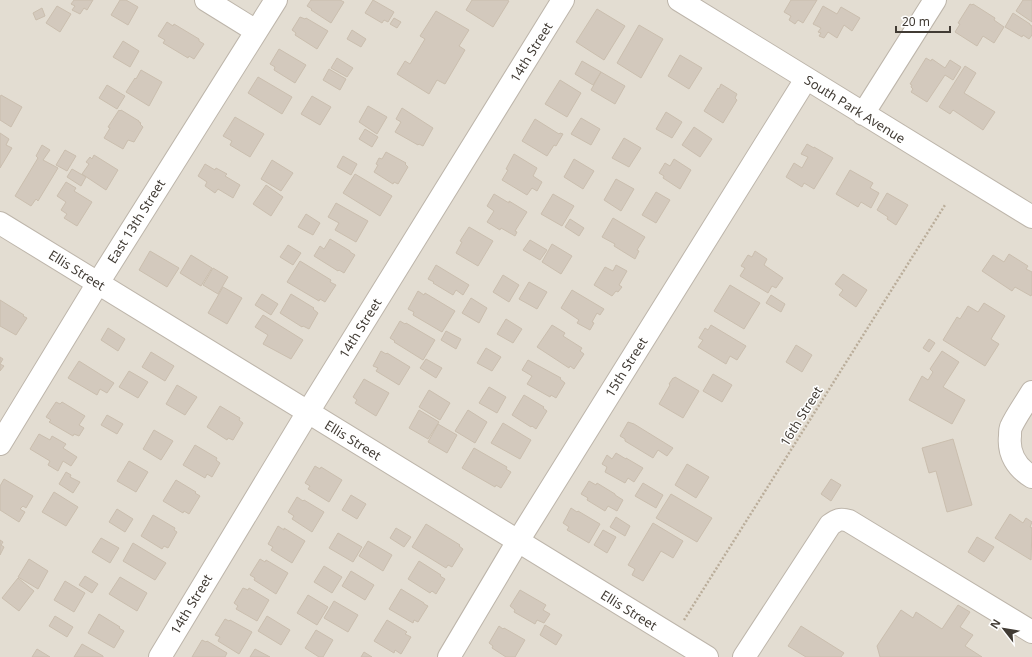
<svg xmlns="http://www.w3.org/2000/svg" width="1032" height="657" font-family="'Noto Sans',sans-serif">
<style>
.residential{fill:#e3ddd2}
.building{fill:#d3c9bd;stroke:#cabeae}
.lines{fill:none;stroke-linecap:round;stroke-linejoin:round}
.minor-casing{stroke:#bdb5aa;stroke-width:24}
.path{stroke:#baad9a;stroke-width:2.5;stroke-dasharray:2 2;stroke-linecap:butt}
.minor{stroke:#fff;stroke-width:22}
.labels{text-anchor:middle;stroke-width:3;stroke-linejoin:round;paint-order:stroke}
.street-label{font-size:13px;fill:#413b34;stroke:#fff}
</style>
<rect width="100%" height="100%" fill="#f0ebe3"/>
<path class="residential" d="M0 0H1032V657H0Z"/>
<path class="building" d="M74 0H93L87 10 84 8 80 14 72 10 75 6 71 4Z
M120 0H126L138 7 128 25 111 15Z
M311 0H340L344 2 331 23 311 10 312 9 307 6Z
M373 0 394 12 388 22 384 20 382 23 365 13Z
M472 0H507L509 1 493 27 466 10Z
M791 0H817L803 23 798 20 795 24 789 20 791 16 784 12Z
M1023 0H1032V22L1016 11Z
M970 4 972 5 973 4 995 18 994 20 1004 27 994 43 983 36 977 46 955 32 960 24 958 23Z
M57 6 71 14 60 32 46 23Z
M823 6 837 14 841 7 860 18 852 31 844 25 837 38 828 32 824 38 819 36 821 33 818 32 821 28 813 24Z
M42 8 45 16 36 20 33 13Z
M597 9 625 26 604 60 576 42Z
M436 11 469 30 459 46 465 50 445 84 437 80 429 94 397 74 405 61 410 64 425 39 420 36Z
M1013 13 1030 24V25L1032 26V35L1029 39 1023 35 1022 37 1005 27Z
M300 17 305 19 306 18 328 31 317 49 295 35 296 33 292 30Z
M394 18 401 22 397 28 390 24Z
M167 22 173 26 174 24 199 39V41L204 44 194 59 189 56 188 58 163 43 165 40 158 36Z
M639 25 663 39 641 78 617 63Z
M352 30 366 39 361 47 347 39Z
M123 41 139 51 130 67 113 57Z
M279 49 306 65 295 83 274 70 275 67 270 64Z
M680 55 702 68 689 89 668 76Z
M337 58 353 68 347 77 331 68Z
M926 58 931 61 932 59 945 68 950 60 961 67 953 80 945 75 927 102 911 92 913 89 911 87 912 85 910 84Z
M582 61 601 72 593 85 575 74Z
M965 66 976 73 964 93 995 112 983 130 953 110 950 114 939 107Z
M329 69 346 79 340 90 323 80Z
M141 70 162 82 149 106 126 92 135 78 136 79Z
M601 72 625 86 615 104 591 90Z
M258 77 292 97 282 114 248 93Z
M560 80 581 93 567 117 545 104Z
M721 84 737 94 735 98 737 100 723 123 704 111 718 88 719 89Z
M107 85 125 96 117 109 99 98Z
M1 95 22 107 11 127 0 120V97Z
M312 96 331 107 320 125 301 114Z
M368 106 387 117 377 134 359 122Z
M402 108 433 128 423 146 419 144 418 145 395 132 401 122 396 119Z
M119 110 120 111 121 110 139 121V122L141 123 140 124 143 127 134 142 128 140 123 149 104 138 110 128 108 127Z
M666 112 682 122 672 138 656 129Z
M235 117 264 134 250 157 230 145 232 141 223 136Z
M581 118 600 129 591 145 571 134Z
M535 119 559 134 560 133 563 134 556 146 554 145 547 156 522 141Z
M694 127 712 139 700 157 682 145Z
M365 129 378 137 372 147 359 139Z
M0 133 9 139 6 145 12 148 0 168Z
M624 138 641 148 629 167 612 158Z
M807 144 814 148V147L833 158 814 189 804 183 802 187 786 177 794 163 802 168 808 157 801 154Z
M42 145 50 150 43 160 58 168 38 201 36 199 31 206 15 196 38 158 36 156Z
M65 150 76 156 67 171 56 165Z
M386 152 406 163 405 164 408 167 398 184 394 182 393 184 374 172 378 165 376 164 379 158 382 159Z
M514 154 537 168 533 176 542 182 537 191 532 188 527 195 502 180 508 170 506 169Z
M94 155 118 170 106 190 82 174 89 164 86 162 90 157 92 159Z
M343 156 357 164 351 175 337 167Z
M574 159 594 171 583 189 564 177Z
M674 159 691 170 680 189 663 178 664 176 659 173 665 163 670 166Z
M272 160 293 173 281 191 261 179Z
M205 164 215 170 216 168 227 174 225 176 240 185 233 198 218 189 215 193 205 186 207 182 198 176Z
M72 169 86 177 81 186 67 177Z
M850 170 873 183 870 188 879 193 871 208 861 202 858 207 836 194Z
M355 174 392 196 380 216 343 193Z
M616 179 634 189 621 211 604 200Z
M66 182 76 188 74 191 92 202 77 226 64 218 67 214 61 210 66 202 57 196Z
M266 185 283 197 271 216 253 204Z
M656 192 670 200 656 223 642 215Z
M887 193 908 205 896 225 887 219 888 217 877 210Z
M494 194 509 203V201L527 212 515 231 517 232 515 236 501 228 500 230 487 222 494 211 487 206Z
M553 194 574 206 562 226 541 214Z
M336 203 368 221 356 242 335 230 339 223 328 217Z
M306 214 320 223 313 235 298 227Z
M613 218 645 237 637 250 639 251 635 259 614 246 615 244 602 237Z
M570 219 584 228 579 236 565 227Z
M469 227 493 241 478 266 456 253 462 242 460 241Z
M330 239 350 251V252L355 255 344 273 339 270 338 271 314 256 320 246 324 249Z
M530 240 547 250 540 260 523 250Z
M552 244 572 256 561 274 542 262Z
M288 245 301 253 293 265 280 257Z
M150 251 179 268 167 287 139 270Z
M755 251 767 259 764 265 783 278 776 288 772 286 768 293 740 276 745 268 741 266 748 255 752 257Z
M1009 254 1028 266 1026 269 1032 272V294L1031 296 1015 287 1012 291 982 271 993 255 1004 262Z
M191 255 212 268 201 286 180 273Z
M300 261 331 280 330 282 336 285 325 302 320 299 319 301 287 282Z
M436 265 469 285 463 295 456 290 453 295 433 283 434 282 428 279Z
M616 265 627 271 619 285 622 287 618 292 616 291 612 296 594 285 605 267 613 271Z
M213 268 228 277 218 294 203 285Z
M843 274 867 290 856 307 839 295 843 290 835 284Z
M503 275 519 285 509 302 493 292Z
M529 282 547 292 537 309 519 299Z
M730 285 760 303 744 329 714 311Z
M223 287 242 298 227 324 208 313Z
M572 290 604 309 600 315 597 313 592 322 594 323 590 330 577 323 579 320 561 308Z
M418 291 424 295 425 293 455 311 442 332 413 315 414 312 408 309Z
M262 294 278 304 271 315 255 305Z
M291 294 314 308 313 309 318 313 309 329 303 326 302 327 280 313Z
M771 295 785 304 781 312 766 303Z
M471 298 487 308 479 323 462 313Z
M0 300 24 315 23 316 27 318 16 335 0 326Z
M984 303 1005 316 991 339 999 344 985 366 943 340 957 317 960 319 968 306 978 312Z
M263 315 303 340 291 359 263 344 268 335 255 327Z
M506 319 522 329 513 343 497 334Z
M400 321 405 324 406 323 435 340 423 360 394 342 395 341 390 338Z
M552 325 565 333 563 336 582 348 580 351 584 354 574 369 570 366 569 368 537 347Z
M711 325 746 346 737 360 730 356 726 364 698 347 703 340 699 338 705 328 708 330Z
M108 328 125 339 118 351 101 340Z
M446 331 461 339 456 349 441 340Z
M929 339 935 343 929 352 923 348Z
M796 345 812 355 802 372 786 362Z
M486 348 501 357 492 371 477 363Z
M381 351 386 354 387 353 410 367 399 385 376 371 378 368 373 366Z
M942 351 959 362 943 387 965 400 952 424 909 400 922 376 928 380 933 372 930 369Z
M151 352 174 366 165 381 142 367Z
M0 357 3 359 0 364 4 366 0 371Z
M426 359 442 368 436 378 420 368Z
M528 360 561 378 560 379 565 383 556 398 551 395 550 397 527 384 532 376 522 370Z
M79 361 114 383 107 393 100 389 97 395 68 378Z
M129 371 148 382 138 398 119 387Z
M713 374 732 385 722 402 703 391Z
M675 377 699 391 683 418 659 404 670 385 669 384 673 378H674Z
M364 379 389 393 376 416 355 403 357 400 353 397Z
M177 385 197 397 185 415 166 404Z
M489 387 506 397 497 413 479 403Z
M429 390 450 403 440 420 419 407Z
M524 395 544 407 543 408 547 411 536 429 532 426 531 427 512 415Z
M56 402 60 404 62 402 85 416 79 425 84 428 79 436 74 434 73 436 49 422 51 420 46 417Z
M220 406 240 418 239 420 243 423 233 440 228 438 227 440 207 427Z
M419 410 439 422 428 439 409 428Z
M468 410 487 422 475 443 455 431Z
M107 415 123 424 117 434 101 425Z
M628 422 634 424 673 448 667 456 658 450 653 458 625 441V439L620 436Z
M503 423 531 440 520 459 491 443Z
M438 424 457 435 447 453 428 442Z
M154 430 173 441 161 460 143 449Z
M39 434 50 440 52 436 66 444 63 448 77 457 71 466 63 461 58 471 48 465 50 461 30 449Z
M953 439 972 505 947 512 936 471 929 473 922 448Z
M195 445 217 458 216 460 220 463 212 477 207 474 205 478 183 465Z
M474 448 507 467 506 469 511 472 501 488 496 485 495 487 462 468Z
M616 453 626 459V458L643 468 634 482 628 478 625 483 605 472 607 467 602 464 607 455 612 459Z
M129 461 148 472 136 492 117 481Z
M687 464 709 477 696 498 675 485Z
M315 466 320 469 321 467 342 480 329 502 308 489 310 486 305 483Z
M66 472 71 475 70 477 80 482 73 493 59 484Z
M4 479 33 496 26 508 23 506 20 509 25 512 19 522 0 510V486Z
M831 479 841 485 831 501 821 494Z
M176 480 196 492 195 493 200 496 189 514 184 511 183 513 163 501Z
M589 481 596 485 597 483 615 494V495L623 500 617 511 608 506 605 511 587 500 588 498 581 494Z
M643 483 663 495 656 508 635 496Z
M54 492 78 507 66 526 42 512Z
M671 494 712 518 697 542 656 518Z
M351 495 366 504 357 519 342 510Z
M297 497 303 501 304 500 324 512 312 532 292 519 294 516 288 512Z
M571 508 577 512 578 511 600 524 589 543 567 530 569 527 563 523Z
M117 509 133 519 125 532 109 522Z
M1010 514 1023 523 1026 518 1032 522 1030 527 1032 528 1031 560 995 538Z
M153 515 175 528 174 530 177 532 168 548 164 546 162 549 141 536Z
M616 517 630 526 625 536 610 527Z
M653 523 683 541 673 558 661 551 643 581 632 575 635 569 628 565Z
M426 524 460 545 459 546 463 549 452 567 448 565 446 568 412 547Z
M278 526 284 530V528L305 541 292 563 271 550 273 547 268 544Z
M396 528 411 537 404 547 390 538Z
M603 530 616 537 607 553 594 545Z
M338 533 362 547 353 562 329 548Z
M977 537 994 547 984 562 968 552Z
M101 538 119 548 110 563 92 552Z
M0 540 3 542 1 545 4 547 0 555Z
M368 541 392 555 383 571 359 556Z
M133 543 166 563 155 580 123 561Z
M29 559 48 571 38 589 18 577Z
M260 559 265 562 266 560 288 573 276 594 254 580 255 578 250 575Z
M419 561 441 575 440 576 445 579 436 594 432 591 430 593 408 579Z
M324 566 342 577 332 593 314 582Z
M351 571 374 585 365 600 342 586Z
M85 576 98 584 92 593 79 585Z
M120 577 147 593 137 611 109 594Z
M18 578 34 591 19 611 2 598Z
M65 581 85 593 74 612 54 600Z
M243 588 248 590 249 588 269 600 257 621 236 609 238 606 234 603Z
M401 589 424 603V604L428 606 418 622 414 620 413 623 389 609Z
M520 590 546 605 543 610 550 614 544 623 537 620 535 624 514 612 515 610 510 606Z
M308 595 328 607 317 625 297 613Z
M334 601 358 615 348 632 324 618Z
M958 605 970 612 960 627 973 635 965 646 982 657H880L877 646 901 610 913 618 916 612 942 629Z
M99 614 120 627 119 628 124 631 114 648 88 633Z
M55 616 73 627 67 637 49 626Z
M267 616 290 630 281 645 258 631Z
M225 619 229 621 230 620 252 632 239 654 218 641 220 637 215 635Z
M387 620 407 632 405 634 411 637 401 654 395 650 394 653 374 641Z
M545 625 562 635 556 645 540 635Z
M499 626 503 629 504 628 525 640 515 657H506L492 648 493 646 489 643Z
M801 626 844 653 841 657H806L788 646Z
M316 630 333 640 323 657H319L305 648Z
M202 640 206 642 207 641 227 653 225 657H192Z
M82 644 103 656V657H74Z
M37 649 50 657H32Z
M255 649 270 657H250Z
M364 652 372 657H361Z"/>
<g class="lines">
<g class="minor-casing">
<path id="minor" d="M206 0 256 31
M679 0 1032 217
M863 114 935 0
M0 223 707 657
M1032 392C1026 402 1016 416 1011 427 1010 429 1010 433 1010 436 1008 454 1017 468 1032 477
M0 444 98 283 276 0
M160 657 308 412 563 0
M449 657 518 541 806 79
M744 657 830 525C837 520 840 518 849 521L1032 632"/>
</g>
<path class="path" d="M684 620 945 205"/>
<use href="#minor" class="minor"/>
</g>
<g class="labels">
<g class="street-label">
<text transform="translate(531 52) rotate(-58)" y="5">14th Street</text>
<text transform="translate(855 109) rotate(32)" y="5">South Park Avenue</text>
<text transform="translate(136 221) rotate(-58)" y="5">East 13th Street</text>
<text transform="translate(77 270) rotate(32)" y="5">Ellis Street</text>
<text transform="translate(360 328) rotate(-58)" y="5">14th Street</text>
<text transform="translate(626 367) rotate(-58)" y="5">15th Street</text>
<text transform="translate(801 416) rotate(-58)" y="5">16th Street</text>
<text transform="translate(353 440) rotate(32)" y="5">Ellis Street</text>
<text transform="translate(191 604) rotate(-59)" y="5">14th Street</text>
<text transform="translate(629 610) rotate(32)" y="5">Ellis Street</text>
</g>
</g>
<g transform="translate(1004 629) rotate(301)" stroke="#ffffff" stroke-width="3" paint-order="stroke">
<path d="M0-3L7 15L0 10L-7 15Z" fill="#413b34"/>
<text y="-6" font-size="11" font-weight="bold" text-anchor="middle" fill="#413b34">N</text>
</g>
<path d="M896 26v6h54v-6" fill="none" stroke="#413b34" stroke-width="2"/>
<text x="902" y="26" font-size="12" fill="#413b34" stroke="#ffffff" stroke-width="3" paint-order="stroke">20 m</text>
</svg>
